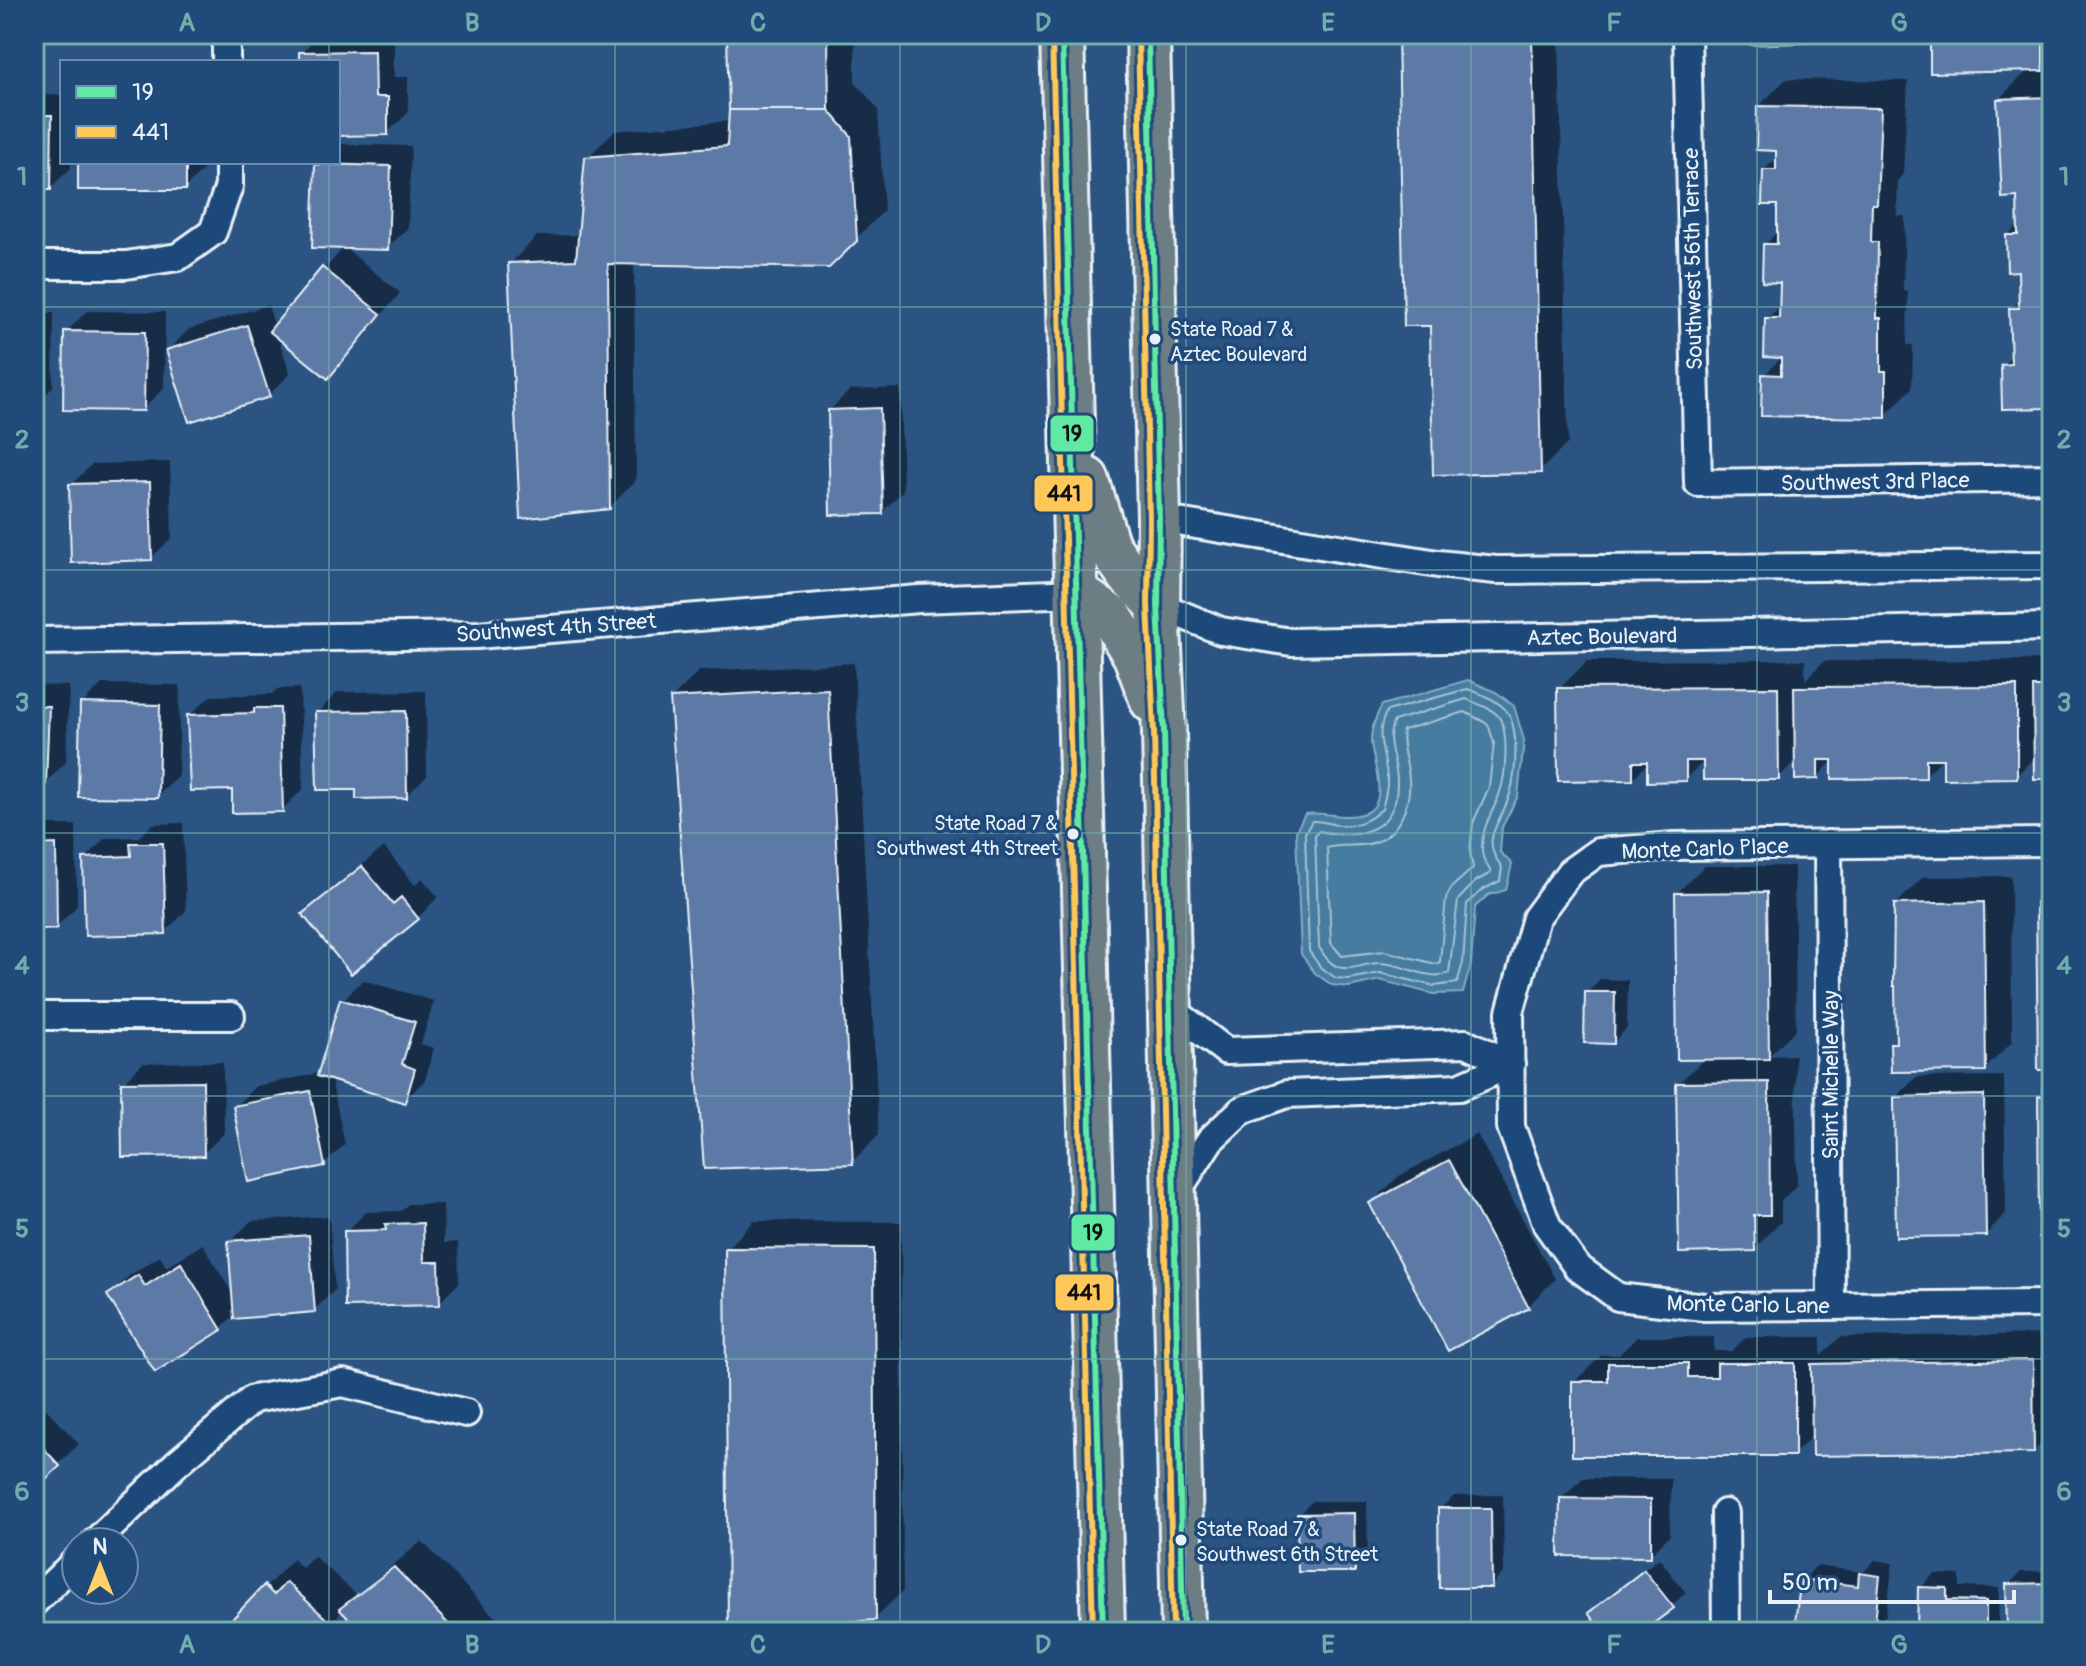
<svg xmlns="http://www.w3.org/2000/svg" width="2086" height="1666" font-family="Pangolin,sans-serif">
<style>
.green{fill:#4a7f8d;stroke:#99b8c2;stroke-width:2}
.water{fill:#447ca0;stroke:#86abc3;stroke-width:2}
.shadow{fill:#0007}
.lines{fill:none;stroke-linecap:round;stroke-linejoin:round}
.shore{stroke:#a6c2d5;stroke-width:2}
.building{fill:#5d7aa7;stroke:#e8f1f8;stroke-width:2}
.street-casing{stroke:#e8f1f8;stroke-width:32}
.primary-casing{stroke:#e8f1f8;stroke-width:48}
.street{stroke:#1f4a7a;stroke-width:26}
.primary{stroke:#6d7d84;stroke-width:42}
.bus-1-casing{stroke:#1f4a7a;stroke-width:12}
.bus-2-casing{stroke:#1f4a7a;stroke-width:12}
.bus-1{stroke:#60e9a3;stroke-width:6}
.bus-2{stroke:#fdc75a;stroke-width:6}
.grid{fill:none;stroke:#71adac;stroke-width:2;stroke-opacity:0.55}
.bus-dot{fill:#e8f1f8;stroke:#1f4a7a;stroke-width:3}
.labels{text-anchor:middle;stroke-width:7;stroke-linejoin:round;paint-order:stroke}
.bus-label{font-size:20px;fill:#e8f1f8;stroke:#1f4a7a;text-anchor:start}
.street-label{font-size:22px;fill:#e8f1f8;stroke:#1f4a7a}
.line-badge{stroke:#1f4a7a;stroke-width:3}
.pale-badge-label{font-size:22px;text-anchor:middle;font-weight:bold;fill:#111}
.neatline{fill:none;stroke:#71adac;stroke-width:3}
.grid-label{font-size:26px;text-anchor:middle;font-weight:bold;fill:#71adac}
</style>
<rect width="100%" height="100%" fill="#2b5483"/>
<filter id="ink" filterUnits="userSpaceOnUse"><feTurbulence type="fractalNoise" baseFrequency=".0125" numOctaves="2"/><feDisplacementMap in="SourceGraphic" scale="16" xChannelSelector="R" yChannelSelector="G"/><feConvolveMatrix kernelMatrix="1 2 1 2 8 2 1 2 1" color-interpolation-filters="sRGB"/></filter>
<g filter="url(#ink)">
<path class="green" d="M1750 34H1805V43L1750 45Z
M1830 34H1878V40L1830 43Z"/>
<path class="water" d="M1468 680 1496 692 1514 706 1524 740 1518 796 1502 827 1500 852 1512 864 1506 890 1488 895 1475 907 1471 964 1463 993 1433 994 1380 980 1349 987 1332 985 1315 973 1301 954 1296 831 1305 814C1325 811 1342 820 1362 814 1393 806 1371 761 1371 740 1371 727 1376 716 1382 705Z"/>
<path class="shadow" d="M320 34H394V77H408V113L387 133 338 134V62H301V53Z
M729 34H855V82L878 109 884 211 828 266 634 262 636 480 609 508 510 264 537 236 580 235 587 158 614 131 730 121Z
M1400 34H1559L1568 443 1540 471 1432 324Z
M1938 34H2052V60L2040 72 2052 71V406L2003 365 2013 355 2011 309 2020 300V269L2008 236 2019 224V195L1999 99 2028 70 1932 40Z
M1786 79 1908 81 1903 174 1898 180 1897 216H1905L1903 291H1908L1907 345H1913L1912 388 1885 416 1764 375 1783 356 1767 319 1781 305 1782 281 1765 245 1779 230V203L1764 170 1778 157V149L1759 106Z
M34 95H62V162H71V168L50 188H34Z
M338 144 411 146 408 228 387 248 317 165 320 162H338Z
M80 162H206V167L185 188Z
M344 247 400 293 348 356 327 377 278 336 290 374 269 395 191 420 169 350 189 329 268 305 275 327Z
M87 311 165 312 164 388 143 409 66 332Z
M34 313H54L53 387 34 406Z
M900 388 903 491 882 512 830 410 850 390Z
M170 462 172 538 151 558 71 485 92 464Z
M1805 660V680L1824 661 2043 660V680L2052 671V777L2036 756 2016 776 1945 756 1925 776 1834 760 1817 777 1797 760 1778 778 1705 760 1685 779 1649 762 1633 778 1559 689 1587 661Z
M854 663 879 1135 852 1162 672 698 699 671Z
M102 684 180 685 178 776 157 796 82 704Z
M34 685 69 686 66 762 46 782H34Z
M300 688 303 789 282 810 234 788 189 716 210 696 272 694 277 689Z
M426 691 427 776 406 796 358 788 317 713 338 692Z
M183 823 186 911 165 932 85 859 105 838 139 837 153 824Z
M34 825H76L77 906 56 927H34Z
M384 847 415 885 422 878 438 897 418 918 304 914 325 894Z
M1704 866H1794L1796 1029 1769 1056 1795 1055 1797 1185 1781 1201V1222L1754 1249 1678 1084 1705 1058 1677 893Z
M2011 876 2012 1042 1985 1069 1892 1044 1897 1038 1896 904 1923 877Z
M2052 889V1068L2038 903Z
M1600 979 1628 980 1627 1028 1614 1042 1587 993Z
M363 980 434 1001 421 1044 434 1048 425 1080 404 1101 331 1079 345 1144 324 1165 235 1106 256 1086 320 1073 342 1001Z
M223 1062 224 1133 203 1154 123 1083 143 1063Z
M2004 1076 2006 1213 1986 1234 1896 1098 1916 1077Z
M2052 1085V1235L2040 1097Z
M1477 1134 1555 1279 1528 1306 1371 1203 1399 1176Z
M408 1204H443L444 1243 458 1242 459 1283 439 1303 346 1232 366 1212 401 1211Z
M329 1216 335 1290 314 1310 236 1313 221 1328 155 1369 109 1295 130 1275 160 1256 166 1267 203 1244 234 1296 230 1242 251 1221Z
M754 1221 901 1222 903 1591 875 1618 727 1249Z
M2052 1334V1453V1433L2034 1451 1814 1434 1794 1454 1574 1382 1602 1355H1619L1637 1337H1714V1351H1732L1746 1337H1821V1356L1840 1337Z
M34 1396 79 1444 34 1487Z
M1583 1478 1671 1479 1670 1535 1650 1555 1562 1498Z
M1503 1495 1504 1572 1491 1586 1440 1509 1454 1496Z
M1312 1501H1367L1368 1556 1354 1570 1299 1515Z
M422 1541 509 1632H365L343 1610 323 1632H223L293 1559 302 1568 314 1556 357 1595Z
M1659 1558 1686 1593 1639 1632H1606L1591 1613Z
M1875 1560 1893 1563 1886 1615 1873 1629 1803 1580 1816 1566 1863 1572Z
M2052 1571V1632H2009L2008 1585 2021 1572Z
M1934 1574 1960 1575V1587L1999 1588 1998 1631 1919 1632 1920 1588Z"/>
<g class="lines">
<path class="shore" d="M1467 689C1480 693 1495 699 1505 709 1520 725 1516 774 1510 794 1502 822 1478 839 1502 867L1500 881 1484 889 1467 904 1463 963 1457 983 1434 986 1380 973 1349 979 1336 978 1321 968 1309 951 1305 833 1312 821C1322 820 1329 824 1339 825 1357 826 1369 821 1382 809 1384 801 1387 791 1387 783 1388 756 1372 737 1387 711Z
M1466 699C1476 703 1492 708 1499 717 1509 733 1506 775 1500 792 1493 814 1481 826 1482 851 1482 861 1489 866 1491 873L1476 881 1458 900 1449 973C1428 982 1403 963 1380 963 1366 962 1350 973 1336 966 1328 962 1324 955 1319 947L1315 835 1319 831C1360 840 1398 831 1397 781 1397 760 1384 742 1394 721Z
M1465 712 1488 724 1494 743 1489 787 1473 823 1470 852 1473 868 1452 887 1446 898 1440 962 1436 964 1384 951 1342 956 1331 943 1327 848C1341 843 1361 848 1376 842 1400 832 1411 804 1409 779 1408 762 1400 747 1403 730Z"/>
</g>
<path class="building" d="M727 34H828L829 110H729Z
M1398 34H1532L1541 473 1433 475 1430 326H1404Z
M2043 38V71L1930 73V39Z
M374 51 375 97H388V135L338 136V62H299V52Z
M2052 97V408L2002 409 2001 365 2011 364 2009 308H2019L2018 271 2007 272 2006 235H2018L2017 197 2002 198 1997 99Z
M1757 106 1881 108 1877 204H1872L1871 242H1878L1877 318H1881V371H1886V418L1761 416 1762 374 1781 375V358L1764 357 1765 318H1779L1780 283 1762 282 1763 244H1777V205H1762L1763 170H1776V151L1756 150Z
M729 110H829L851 136 857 241 829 268 608 264 610 509 520 519 508 263 576 260 585 157 727 146Z
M34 115H52L51 190H34Z
M78 162H186V190H78Z
M315 164 391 166 388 250 312 248Z
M322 267 381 314 328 379 269 331Z
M247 325 270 397 189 422 166 350Z
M64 331 145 332 144 411 63 410Z
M880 408 883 514 830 515 828 410Z
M150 482 152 560 71 563 69 484Z
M2017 686V778L1943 779V759H1926V778L1832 779V760H1818V779L1795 780 1794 687Z
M1778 687 1779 780H1703V761H1686V781L1647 782V762H1633V780L1558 781 1557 688Z
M2033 687H2052V779H2034Z
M828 689 853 1164 704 1169 670 698Z
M80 703 160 705 158 798 78 797Z
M34 706H49L46 784H34Z
M254 708H280L283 812 232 813V790L190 791 187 715 254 713Z
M406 711 407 798 356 799V790H317L315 712Z
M130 843H163L166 934 85 936 83 858 131 856Z
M56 844 57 929H34V845Z
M362 866 393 904 401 897 419 919 351 974 302 914Z
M1767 892 1769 1059 1677 1060 1675 893Z
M1984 902 1986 1071 1891 1072 1890 1043H1896L1895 986H1893L1894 904Z
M2036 902H2052V1070H2038Z
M1585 992H1615L1614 1044 1584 1043Z
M340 999 415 1022 402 1064 415 1069 405 1103 317 1076Z
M203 1081 204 1156 122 1157 121 1082Z
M1769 1082 1770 1215H1754L1755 1251 1679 1253 1676 1083Z
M310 1091 325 1166 248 1182 233 1106Z
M1984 1095 1986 1236 1896 1237 1894 1097Z
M2038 1096H2052V1237H2039Z
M1449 1160 1529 1308 1448 1351 1369 1203Z
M423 1223 424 1262H439L440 1305 345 1307 344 1231 386 1230 385 1224Z
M309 1235 315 1312 234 1319 228 1241Z
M725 1248 874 1249 876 1620 728 1630Z
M181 1263 222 1330 155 1372 107 1295 138 1275 145 1286Z
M2033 1360 2034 1453 1812 1456 1811 1364Z
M1608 1363H1688V1377H1717V1363H1795V1456H1572V1381H1608Z
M2049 1364H2052V1455H2050Z
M34 1438 60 1466 34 1490Z
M1560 1498 1651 1499V1557L1559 1556Z
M1438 1508H1491L1492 1588H1439Z
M1354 1513 1355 1572H1298L1297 1514Z
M394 1567 456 1632H362L339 1609Z
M1644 1570 1674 1608 1642 1632H1603L1588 1613Z
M1859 1573 1880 1576 1874 1631 1795 1621 1801 1579 1858 1586Z
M286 1582 331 1623 323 1632H220L264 1585 274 1595Z
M2052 1583V1632H2007L2006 1584Z
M1918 1587 1947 1588V1600L1986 1601V1632H1917Z"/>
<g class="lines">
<g class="street-casing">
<path id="street" d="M226 34V62
M1687 34 1698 483 2052 478
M34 265H126L178 257 213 232 229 186V162
M1159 519 1438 564 1496 570 2052 565
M1158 605 1221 631 1291 642 2052 627
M34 641 477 635 919 599 1077 593
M2052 842 1674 846 1598 852 1570 872 1536 918 1510 1012 1511 1127 1547 1225 1577 1267 1618 1297 1704 1307 2052 1304
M1828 844 1831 1306
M1170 1008 1226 1051 1466 1043 1511 1064
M34 1016H231
M1176 1193 1210 1140 1242 1110 1287 1094 1459 1087 1511 1064
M1725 1513 1726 1632
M95 1542 177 1463 253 1399 343 1383 466 1413
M34 1602 76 1561"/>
</g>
<g class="primary-casing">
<path id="primary" d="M1062 34 1103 1632
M1148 34 1159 519 1158 605 1164 732 1183 1632
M1087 479 1108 546 1131 578 1158 605
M1077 593 1111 617 1135 656 1152 701"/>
</g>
<use href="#street" class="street"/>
<use href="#primary" class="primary"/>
<g class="bus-1-casing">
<path id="bus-1" d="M1062 34 1103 1632
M1148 34 1159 519 1158 605 1164 732 1183 1632"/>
</g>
<g class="bus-2-casing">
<path id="bus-2" d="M1052 34 1093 1632
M1138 34 1149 519 1148 605 1154 732 1173 1632"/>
</g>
<use href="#bus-1" class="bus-1"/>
<use href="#bus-2" class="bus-2"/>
</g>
</g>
<path class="grid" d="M329 34V62M615 34V1632M900 34V1632M1186 34V1632M1471 34V1632M1757 34V1632M329 162V1632M34 307H2052M34 570H2052M34 833H2052M34 1096H2052M34 1359H2052"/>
<g class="bus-dot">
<circle cx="1155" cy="339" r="7"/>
<circle cx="1073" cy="834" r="7"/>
<circle cx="1181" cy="1540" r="7"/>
</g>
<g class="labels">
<g class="bus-label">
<text x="1170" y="336">State Road 7 &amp;<tspan x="1170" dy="25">Aztec Boulevard</tspan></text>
<text x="1058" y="830" text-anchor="end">State Road 7 &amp;<tspan x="1058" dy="25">Southwest 4th Street</tspan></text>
<text x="1196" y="1536">State Road 7 &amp;<tspan x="1196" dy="25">Southwest 6th Street</tspan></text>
</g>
<g class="street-label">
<text transform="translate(1692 259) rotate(-91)" y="8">Southwest 56th Terrace</text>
<text transform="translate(1875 481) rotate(-1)" y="8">Southwest 3rd Place</text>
<text transform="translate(556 627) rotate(-4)" y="8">Southwest 4th Street</text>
<text transform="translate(1602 636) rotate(-1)" y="8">Aztec Boulevard</text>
<text transform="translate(1705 848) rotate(-2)" y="8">Monte Carlo Place</text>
<text transform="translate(1830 1075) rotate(-90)" y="8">Saint Michelle Way</text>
<text transform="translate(1748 1304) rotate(1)" y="8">Monte Carlo Lane</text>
</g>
</g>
<g class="line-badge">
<rect x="1049" y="414" width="46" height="39" rx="8" fill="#60e9a3"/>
<rect x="1033" y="474" width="61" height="39" rx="8" fill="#fdc75a"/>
<rect x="1070" y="1213" width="46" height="39" rx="8" fill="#60e9a3"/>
<rect x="1054" y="1273" width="61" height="39" rx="8" fill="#fdc75a"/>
</g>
<g class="pale-badge-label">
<text x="1072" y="441">19</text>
<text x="1064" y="501">441</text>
<text x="1093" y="1240">19</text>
<text x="1084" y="1300">441</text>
</g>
<rect width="2086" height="1666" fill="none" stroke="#1f4a7a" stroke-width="88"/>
<rect x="60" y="60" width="280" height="104" fill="#1f4a7a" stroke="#6f8dac" stroke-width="2"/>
<rect x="76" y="86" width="40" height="12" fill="#60e9a3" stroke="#6f8dac" stroke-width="2"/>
<text x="132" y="100" font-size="24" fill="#e8f1f8">19</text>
<rect x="76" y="126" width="40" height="12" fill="#fdc75a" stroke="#6f8dac" stroke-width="2"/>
<text x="132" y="140" font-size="24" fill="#e8f1f8">441</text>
<g transform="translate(100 1566)"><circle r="38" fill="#1f4a7a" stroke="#6f8dac" stroke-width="2"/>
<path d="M0-6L14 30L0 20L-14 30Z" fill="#ffd166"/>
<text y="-12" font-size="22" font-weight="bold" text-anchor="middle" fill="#e8f1f8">N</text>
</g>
<path d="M1770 1590v12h244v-12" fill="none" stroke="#e8f1f8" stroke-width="4"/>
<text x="1782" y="1590" font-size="24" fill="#e8f1f8" stroke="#1f4a7a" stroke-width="6" paint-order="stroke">50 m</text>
<rect x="44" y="44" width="1998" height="1578" class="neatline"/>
<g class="grid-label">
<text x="187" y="31">A</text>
<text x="472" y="31">B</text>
<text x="758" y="31">C</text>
<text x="1043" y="31">D</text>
<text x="1328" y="31">E</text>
<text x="1614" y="31">F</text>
<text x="1899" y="31">G</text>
<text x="22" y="185">1</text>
<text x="2064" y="185">1</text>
<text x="22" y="448">2</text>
<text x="2064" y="448">2</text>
<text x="22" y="711">3</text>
<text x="2064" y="711">3</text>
<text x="22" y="974">4</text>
<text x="2064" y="974">4</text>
<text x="22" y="1237">5</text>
<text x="2064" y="1237">5</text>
<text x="22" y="1500">6</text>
<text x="2064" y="1500">6</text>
<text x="187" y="1653">A</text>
<text x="472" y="1653">B</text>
<text x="758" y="1653">C</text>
<text x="1043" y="1653">D</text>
<text x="1328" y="1653">E</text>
<text x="1614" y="1653">F</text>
<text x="1899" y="1653">G</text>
</g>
</svg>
